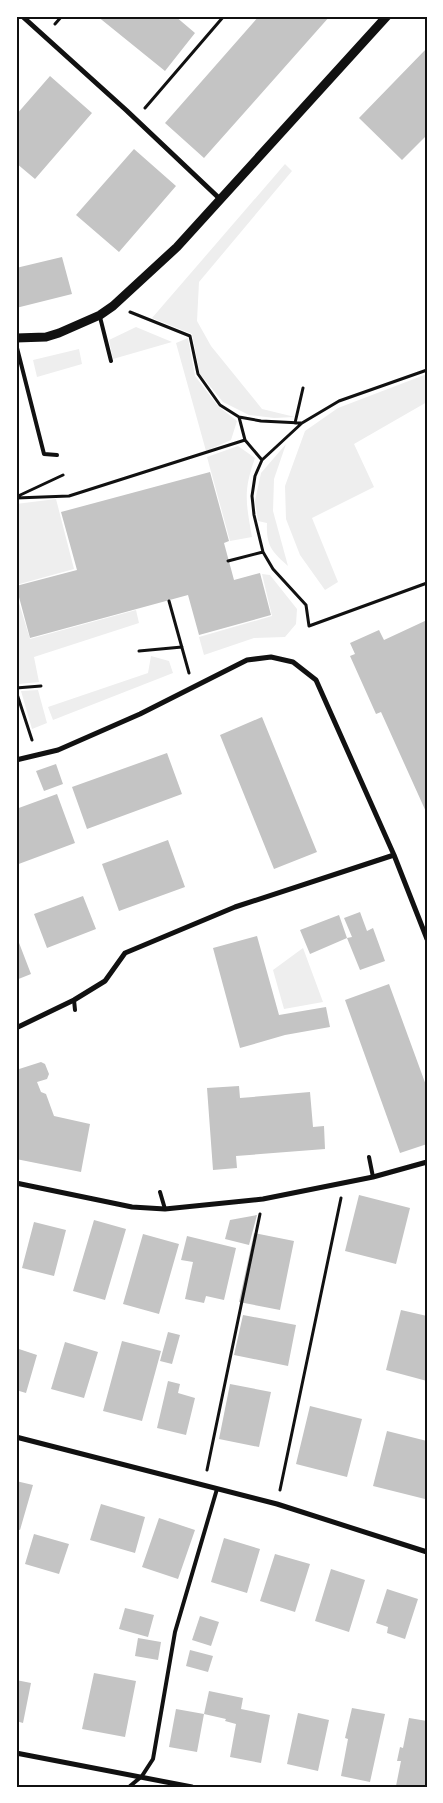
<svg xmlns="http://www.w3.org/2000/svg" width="443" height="1803" font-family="'Alegreya Sans',sans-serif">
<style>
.green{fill:#eee}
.building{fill:#c4c4c4}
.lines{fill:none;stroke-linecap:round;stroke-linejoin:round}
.path{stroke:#111;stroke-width:3}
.service{stroke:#111;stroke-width:4}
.minor{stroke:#111;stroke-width:5}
.tertiary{stroke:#111;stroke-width:9}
.neatline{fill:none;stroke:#111;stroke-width:2}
</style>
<rect width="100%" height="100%" fill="#fff"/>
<path class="green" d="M285 164 292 171 199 282 197 321 211 346 262 409 295 417 274 418 249 415 223 402 200 374 192 334 152 318Z
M136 327 172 342 113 359 109 340Z
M188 338 195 376 218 406 237 421 231 440 206 451 176 343Z
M79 349 82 364 37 377 33 360Z
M427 374V402L354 444 374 487 312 518 338 582 325 590 300 555 286 519 285 486 305 431 338 408Z
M286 444 274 479 273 511 288 566C272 552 266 546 267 523L258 521 255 501 261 473Z
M238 446 255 458C243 491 246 503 252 537L230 541 207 457Z
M56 499 74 569 16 585V504Z
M262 574 270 575 297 609 296 624 285 637 254 638 204 655 199 637 272 616Z
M16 593 30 639 136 610 139 623 34 657 39 682 19 684 16 680Z
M151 656 169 661 173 673 53 720 48 707 148 673Z
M38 690 47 723 32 729 21 691Z
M303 948 323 1002 284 1009 273 970Z"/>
<path class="building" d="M97 16H175L195 33 165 71Z
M259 16H330L204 158 165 123Z
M427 48V135L402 160 359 118Z
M50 76 92 113 35 179 16 163V115Z
M134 149 176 186 119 252 76 215Z
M62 257 72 294 16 308V268Z
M210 472 229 541 224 543 234 580 260 573 271 615 199 635 188 595 30 638 16 586 77 570 61 512Z
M427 620V814L381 712 376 714 350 656 355 654 350 643 379 630 384 640Z
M262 717 317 852 274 869 220 735Z
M167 753 182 794 87 829 72 787Z
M56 764 63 784 44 791 36 771Z
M57 794 75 843 16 865V809Z
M168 840 185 887 119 911 102 864Z
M83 896 96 929 47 948 34 914Z
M360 912 367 931 373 928 385 961 360 970 347 938 352 937 344 918Z
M339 915 347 938 310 954 300 930Z
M16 935 31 974 16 980Z
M257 936 279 1015 326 1007 330 1027 285 1035 240 1048 213 948Z
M389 984 427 1088V1144L400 1153 345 1000Z
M41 1062 45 1064 49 1074 47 1079 37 1082 41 1092 46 1094 54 1116 90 1124 81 1172 16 1159V1070Z
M239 1086 240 1098 310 1092 313 1127 324 1126 325 1149 236 1156 237 1168 213 1170 207 1088Z
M359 1195 410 1208 396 1264 345 1251Z
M257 1215 249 1245 225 1239 230 1220Z
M94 1220 126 1229 105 1300 73 1291Z
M34 1222 66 1230 54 1276 22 1268Z
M254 1233 294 1241 280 1310 239 1302Z
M143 1234 179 1244 159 1314 123 1304Z
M187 1236 236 1248 224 1300 206 1296 204 1303 185 1299 193 1262 181 1260Z
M401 1310 427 1316V1381L386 1370Z
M243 1315 296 1325 288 1366 234 1355Z
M168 1332 180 1335 172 1364 160 1361Z
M122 1341 161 1351 142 1421 103 1411Z
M65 1342 98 1352 84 1398 51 1389Z
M16 1348 37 1355 26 1393 16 1390Z
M168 1381 180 1384 178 1393 195 1398 186 1435 157 1428Z
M230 1384 271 1392 259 1447 219 1439Z
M310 1406 362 1419 347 1477 296 1464Z
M387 1431 427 1441V1493L425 1499 373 1486Z
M16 1481 33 1485 20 1530 16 1529Z
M101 1504 145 1517 135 1553 90 1540Z
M159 1518 195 1530 178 1579 142 1567Z
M34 1534 69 1544 59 1574 25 1564Z
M224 1538 260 1549 247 1593 211 1582Z
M275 1554 310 1564 295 1612 260 1601Z
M331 1569 365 1580 349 1632 315 1621Z
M387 1589 418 1599 405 1639 387 1633 388 1627 376 1623Z
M125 1608 154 1615 148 1637 119 1629Z
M200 1616 219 1622 211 1646 192 1640Z
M138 1638 161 1642 158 1660 135 1656Z
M190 1650 213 1656 208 1672 186 1666Z
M94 1673 136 1681 125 1737 82 1729Z
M16 1680 31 1683 23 1723 16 1721Z
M209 1691 243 1698 241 1709 270 1715 261 1763 230 1757 236 1724 225 1721 226 1719 204 1714 197 1752 169 1747 176 1709 204 1714Z
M352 1708 385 1714 370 1782 341 1776 348 1739 345 1738Z
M298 1713 329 1720 318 1771 287 1764Z
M409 1718 427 1721V1787L396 1786 401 1761H397L400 1747 403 1748Z"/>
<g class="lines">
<path class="path" d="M55 24 62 16
M145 108 224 16
M130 312 190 336 198 374 220 405 239 417 261 421 301 423
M427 370 339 401 302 423 262 460 255 476 252 496 254 515 263 552 273 569 306 605 309 626 427 583
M239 417 245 440
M295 423 303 388
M16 497 63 475
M16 498 69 496 245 440 262 460
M228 561 263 552
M169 601 189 673
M139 651 182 647
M16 688 41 686
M16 691 32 740
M207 1470 260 1214
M280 1490 341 1198"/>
<path class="service" d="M100 317 111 361
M16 344 44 454 57 455
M74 1000 75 1010
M369 1157 373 1177
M160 1192 165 1209
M129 1787 142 1776 153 1759 175 1632 217 1489"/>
<path class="minor" d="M22 16 126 110 220 199
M16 760 58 750 140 714 247 660 271 657 293 662 316 680 394 855 427 939
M16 1028 74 1000 105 981 125 953 235 907 394 855
M16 1183 132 1207 165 1209 263 1199 373 1177 427 1162
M16 1437 277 1504 427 1552
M16 1753 192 1787"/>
<path class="tertiary" d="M16 338 46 337 59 333 100 315 113 306 177 247 387 16"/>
</g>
<rect width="443" height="1803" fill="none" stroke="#ffffff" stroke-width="35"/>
<rect x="18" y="18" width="408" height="1768" class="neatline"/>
</svg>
